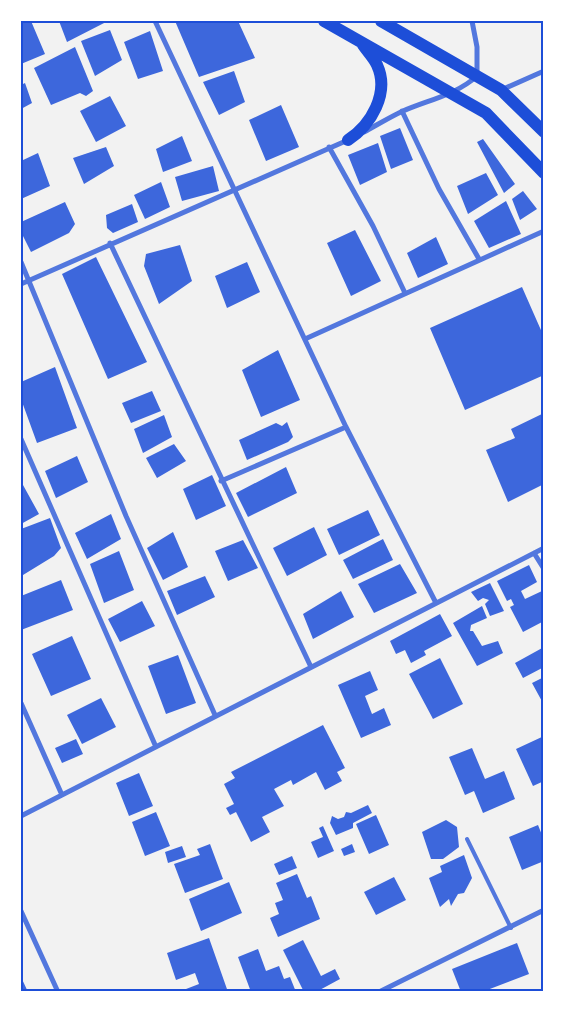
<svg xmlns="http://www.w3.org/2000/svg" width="565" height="1013" font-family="Poppins,sans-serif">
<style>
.building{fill:#3d67dc}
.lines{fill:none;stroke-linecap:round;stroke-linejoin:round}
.service{stroke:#5277de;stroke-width:4}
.minor{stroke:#5277de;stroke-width:5}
.primary{stroke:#1d4ed8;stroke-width:12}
.neatline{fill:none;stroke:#1d4ed8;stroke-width:2}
</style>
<rect width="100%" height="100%" fill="#f2f2f2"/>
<path class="building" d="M21 21H31L45 54 21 64Z
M59 21H108L67 42Z
M175 21H238L255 58 199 77Z
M110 30 122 60 95 76 81 41Z
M150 31 163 71 138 79 124 42Z
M75 47 93 91 86 96 80 93 51 105 34 68Z
M234 71 245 102 219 115 203 82Z
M25 83 32 103 21 109V85Z
M110 96 126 126 96 142 80 111Z
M281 105 299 147 266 161 249 120Z
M400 128 413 160 391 169 380 136Z
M182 136 192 161 163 172 156 149Z
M483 139 515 184 504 193 477 142Z
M378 143 387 172 360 185 348 155Z
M106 147 114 166 84 184 73 158Z
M38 153 50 186 21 199V161Z
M213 166 219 191 182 201 175 177Z
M486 173 498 195 468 214 457 186Z
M161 182 170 207 145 219 134 195Z
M523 191 537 209 520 220 512 199Z
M506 201 521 234 489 248 474 221Z
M65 202 75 224 69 233 31 252 21 232V222Z
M132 204 138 222 113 233 107 228 106 215Z
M355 230 381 281 351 296 327 243Z
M436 237 448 264 418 278 407 253Z
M180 245 192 281 159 304 144 266 146 254Z
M96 257 147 362 108 379 62 274Z
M247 262 260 292 227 308 215 276Z
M522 287 544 337V375L465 410 430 328Z
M278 350 300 400 261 417 242 370Z
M55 367 77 428 37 443 21 399V382Z
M152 391 161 411 131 423 122 403Z
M544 413V484L508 502 486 450 515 438 511 429Z
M164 415 172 437 143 453 134 429Z
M287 422 293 437 288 442 247 460 239 440 276 423 282 426Z
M174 444 186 461 157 478 146 458Z
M77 456 88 482 56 498 45 471Z
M286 467 297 493 248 517 236 493Z
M212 475 226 506 196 520 183 489Z
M23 485 39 514 21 524V486Z
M368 510 380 535 339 555 327 529Z
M111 514 121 539 87 559 75 533Z
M50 518 61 548 54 556 23 575 21 571V529Z
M314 527 327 555 287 576 273 548Z
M173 532 188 567 163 580 147 548Z
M383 539 393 560 353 579 343 560Z
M243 540 258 568 228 581 215 551Z
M119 551 134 590 104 603 90 564Z
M400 564 417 593 374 613 358 584Z
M529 565 537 582 521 591 525 599 542 591 544 621 523 632 510 607 514 605 511 599 507 601 497 581Z
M205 576 215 597 177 615 167 591Z
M61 580 73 610 21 630V596Z
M490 583 504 611 490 616 485 604 489 600 483 598 478 601 471 592Z
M341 591 354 617 313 639 303 614Z
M142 601 155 626 120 642 108 619Z
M482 606 487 618 471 625 470 631H473L482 646 498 641 503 653 477 666 453 623Z
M440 614 452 636 424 651 426 655 411 663 405 650 396 654 390 641Z
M72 636 91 679 51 696 32 654Z
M544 647V667L523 678 515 663Z
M178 655 196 703 166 714 148 666Z
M440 658 463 704 433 719 409 674Z
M370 671 378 690 365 696 372 714 384 708 391 725 361 738 338 685Z
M544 677V705L532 683Z
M101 698 116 727 82 744 67 715Z
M323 725 345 768 337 772 342 781 325 790 316 772 293 785 291 780 274 789 284 806 262 817 270 832 251 842 236 812 230 815 226 808 234 804 224 784 235 778 231 772Z
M544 736V781L533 786 516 749Z
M76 739 83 754 62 763 55 748Z
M472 748 485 779 504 771 515 799 483 813 474 791 465 795 449 757Z
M139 773 153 806 129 816 116 783Z
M368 805 372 813 353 823V828L336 835 330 823 332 816 338 819 344 817 346 812 351 813Z
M156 812 170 846 145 856 132 822Z
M376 815 389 845 369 854 356 824Z
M446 820 457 827 459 847 443 859H431L422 832Z
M538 825 544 840V861L522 870 509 837Z
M323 826 334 851 318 858 311 842 323 837 319 828Z
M210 844 223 879 185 893 174 864 200 855 197 849Z
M352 844 355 852 344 856 341 849Z
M182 846 186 857 168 863 165 852Z
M464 855 472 878 464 893 458 894 451 906 449 899 440 907 429 878 442 872 440 866Z
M292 856 297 868 279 875 274 864Z
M297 874 307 898 311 896 320 919 278 937 270 918 279 914 275 903 283 900 276 883Z
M394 877 406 900 376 915 364 892Z
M229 882 242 913 201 931 189 899Z
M209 938 228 992H187L186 989 199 984 195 973 176 980 167 953Z
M303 940 321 976 335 969 340 979 316 992H304L283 950Z
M517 943 529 974 482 992H461L452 969Z
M258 949 266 971 279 966 284 979 290 977 296 992H251L238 957Z
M21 977 28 992H21Z"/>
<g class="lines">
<path class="service" d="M467 839 511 928"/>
<path class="minor" d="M155 21 346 427 436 603
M501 90 544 71
M402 111 439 189 479 259
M364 132C377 125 390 117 403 111 428 100 456 95 477 76V47L472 21
M329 147 373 226 405 293
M110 243 311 667
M21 262 126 516 215 715
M21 284 348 140
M305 339 544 231
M21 439 156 747
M221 481 346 427
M534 553 544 569
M21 703 62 795
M21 816 544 548
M21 911 58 992
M379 992 544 910"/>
<path class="primary" d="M324 21 486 113 544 173
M381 21 501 90 544 132
M348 140C371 125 390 93 377 65 374 58 367 51 363 45"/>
</g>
<rect width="565" height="1013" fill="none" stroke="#ffffff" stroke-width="45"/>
<rect x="22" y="22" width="520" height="968" class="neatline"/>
</svg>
